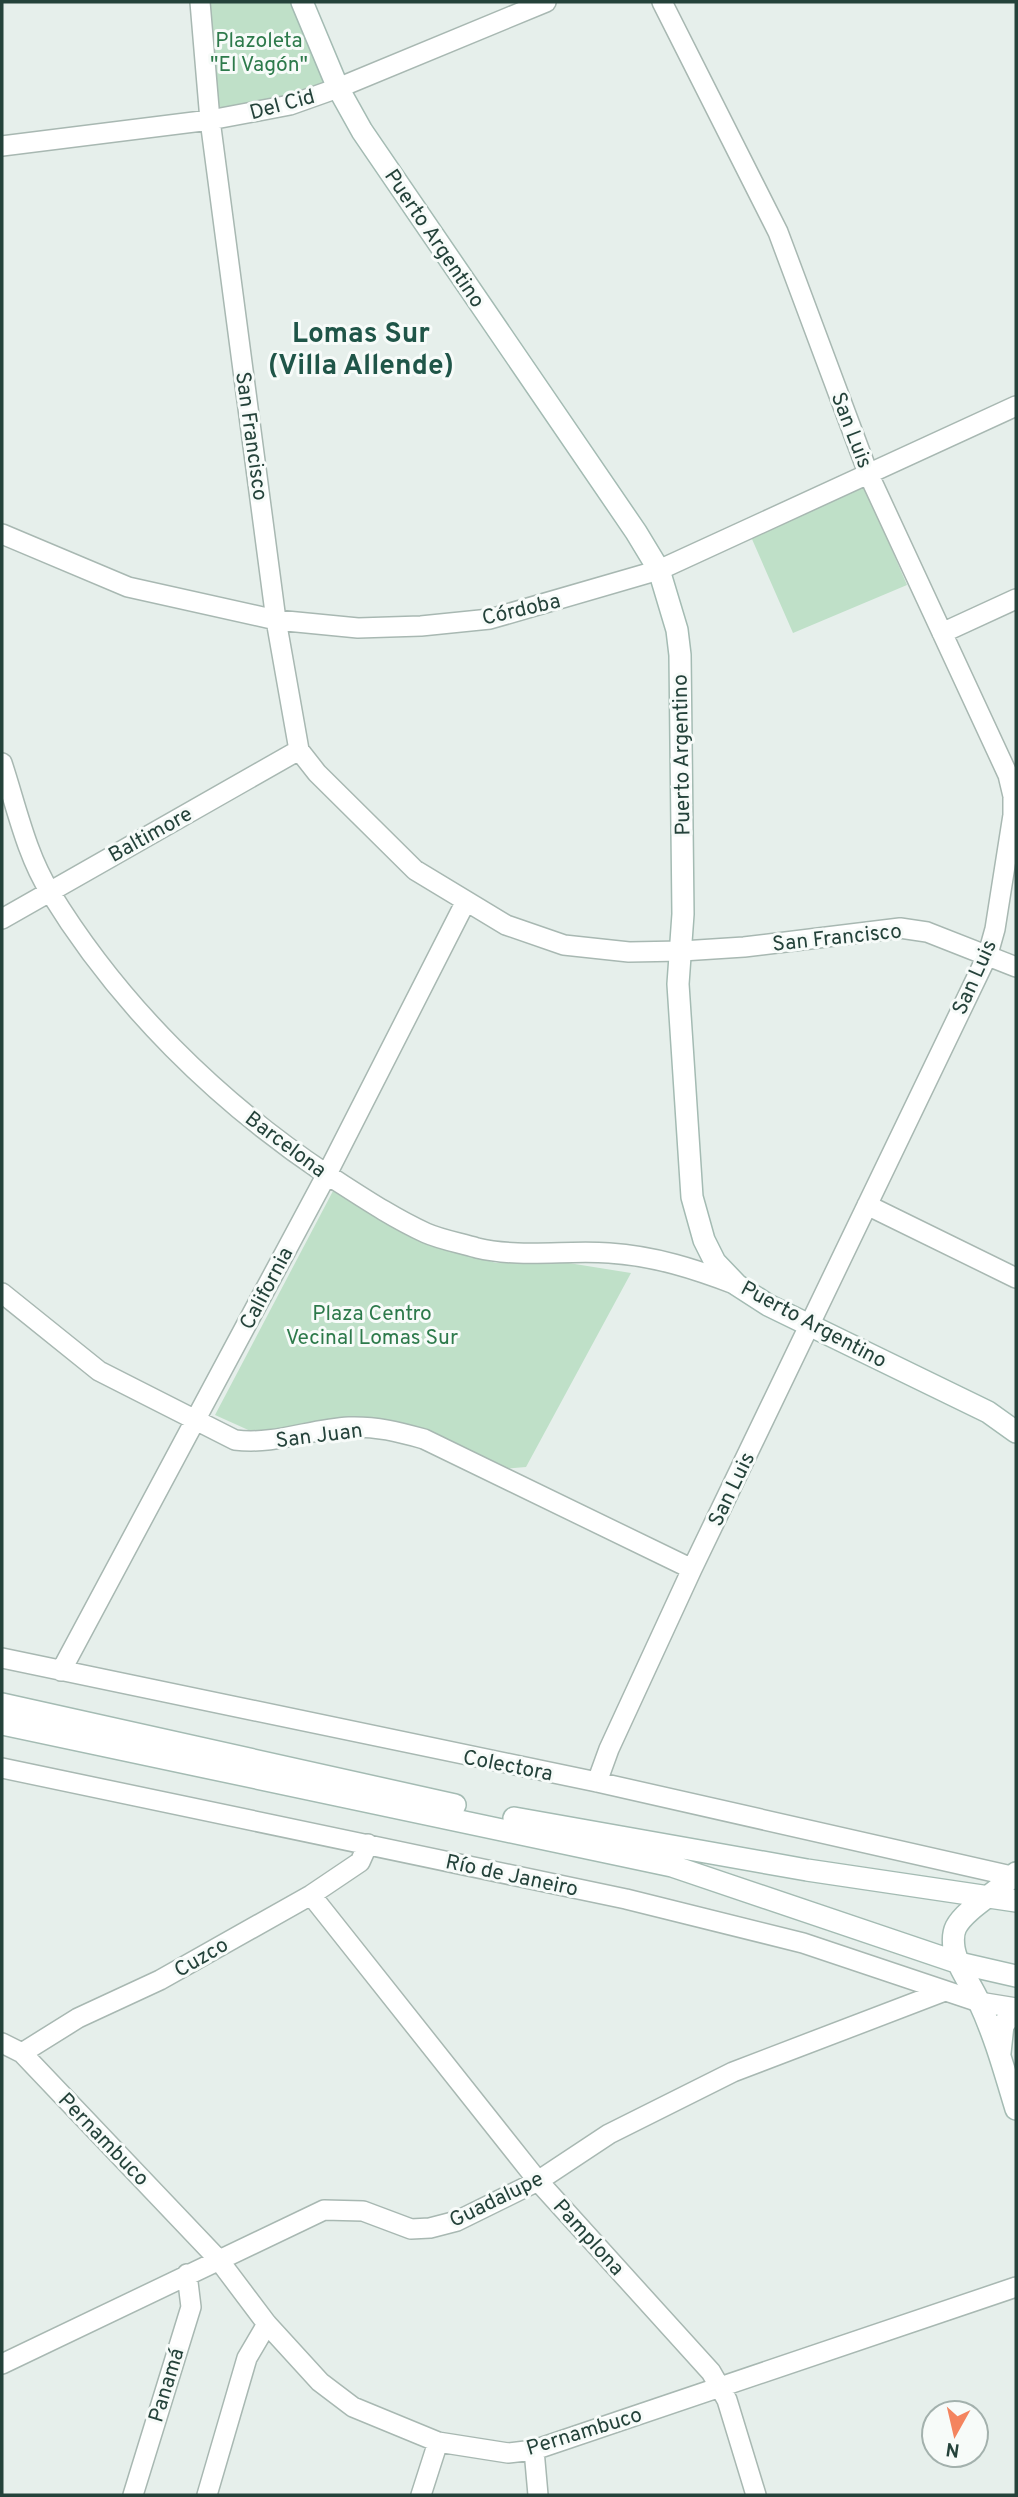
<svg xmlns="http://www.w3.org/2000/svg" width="1018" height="2497" font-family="Overpass,sans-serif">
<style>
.green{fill:#bfe0c8}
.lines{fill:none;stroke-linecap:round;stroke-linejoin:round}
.street-casing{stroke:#a8b8b2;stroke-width:22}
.secondary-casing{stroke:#a4bbb3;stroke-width:24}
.street{stroke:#fff;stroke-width:19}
.secondary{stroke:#fff;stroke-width:21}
.labels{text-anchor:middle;stroke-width:6;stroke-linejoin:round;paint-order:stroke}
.park-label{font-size:21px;fill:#2d7a4b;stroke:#f7fbf9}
.street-label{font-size:21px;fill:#24423a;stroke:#f7fbf9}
.district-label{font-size:28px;font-weight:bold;fill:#1f5548;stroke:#f7fbf9}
</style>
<rect width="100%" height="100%" fill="#e6efeb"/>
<path class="green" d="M204 2H291L325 86 217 113Z
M863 483 907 585 793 633 748 530Z
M333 1191 419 1240 496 1263 556 1261 631 1273 526 1467 503 1469 458 1447 384 1419 255 1433 215 1415Z"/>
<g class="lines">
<g class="street-casing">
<path id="street" d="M200 2 210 120 276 620 299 750 317 773 415 870 506 925 564 945 629 952 682 951 744 947 900 928 927 932 1016 967
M2 146 210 120 290 105 338 88 546 2
M2 534 128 587 276 620 358 628 421 626 490 619 659 570 1016 406
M942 633 1016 599
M2 763C16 805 26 854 50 892 119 1005 217 1101 326 1174 359 1195 391 1217 426 1233 442 1240 461 1243 477 1248 519 1258 567 1250 609 1253 655 1256 695 1269 737 1285
M2 919 299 750
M867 1205 1016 1278
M2 1293 99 1371 235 1440C275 1445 310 1429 349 1427 376 1426 399 1432 424 1439L692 1569
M2 1658 597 1782 1016 1877
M61 1671 327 1174 465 903
M2 1768 626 1899 803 1943 979 2002 1016 2008
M597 1782 609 1749 692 1569 988 954 995 929 1013 815V796L1008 775 868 473 778 232 662 2
M311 1895 538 2181 711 2372 727 2400 756 2495
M2 2043 22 2053 218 2259 267 2324 320 2382 353 2407 438 2442 508 2453 534 2450 1016 2287
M22 2053 78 2018 160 1980 311 1895 360 1862 368 1844
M2 2364 324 2210 363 2211 411 2229 430 2228 457 2221 538 2181 609 2134 733 2072 945 1991
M534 2450 538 2495
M133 2495 191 2307 187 2274
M207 2495 247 2358 267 2324
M421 2495 438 2442"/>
</g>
<g class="secondary-casing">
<path id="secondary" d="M302 2 338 88 362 131 636 532 659 570 677 630 680 655 683 914 678 984 692 1197 704 1240 715 1262 737 1285 768 1305 988 1412 1016 1432
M2 1704 455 1805
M2 1724 672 1866 959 1963 1016 1976
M514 1818 807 1870 1016 1901
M1016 1873C1000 1891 966 1908 956 1927 953 1933 953 1941 954 1948 957 1967 971 1984 979 2002 995 2036 1005 2073 1016 2109
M1000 2053 1003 2025 1016 2009"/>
</g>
<use href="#street" class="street"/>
<use href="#secondary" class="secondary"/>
</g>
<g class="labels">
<g class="park-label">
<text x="259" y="47">Plazoleta<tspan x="259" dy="24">"El Vagón"</tspan></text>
<text x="372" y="1320">Plaza Centro<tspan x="372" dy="24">Vecinal Lomas Sur</tspan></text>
</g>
<g class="street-label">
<text transform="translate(282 104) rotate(-15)" y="7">Del Cid</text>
<text transform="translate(435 238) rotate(56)" y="7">Puerto Argentino</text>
<text transform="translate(852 430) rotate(69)" y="7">San Luis</text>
<text transform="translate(252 436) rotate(82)" y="7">San Francisco</text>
<text transform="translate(521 609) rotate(-13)" y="7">Córdoba</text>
<text transform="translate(681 755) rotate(-91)" y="7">Puerto Argentino</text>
<text transform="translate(150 834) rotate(-29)" y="7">Baltimore</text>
<text transform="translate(837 937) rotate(-6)" y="7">San Francisco</text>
<text transform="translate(974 977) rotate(-66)" y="7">San Luis</text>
<text transform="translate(286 1144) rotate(37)" y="7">Barcelona</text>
<text transform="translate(266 1288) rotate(-62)" y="7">California</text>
<text transform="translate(814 1324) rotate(28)" y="7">Puerto Argentino</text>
<text transform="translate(319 1435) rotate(-7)" y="7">San Juan</text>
<text transform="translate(731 1489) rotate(-64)" y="7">San Luis</text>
<text transform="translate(508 1765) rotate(11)" y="7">Colectora</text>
<text transform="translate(512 1875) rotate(12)" y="7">Río de Janeiro</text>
<text transform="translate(201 1957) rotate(-30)" y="7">Cuzco</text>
<text transform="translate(104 2139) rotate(46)" y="7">Pernambuco</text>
<text transform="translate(496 2199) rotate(-26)" y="7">Guadalupe</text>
<text transform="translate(589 2237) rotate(48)" y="7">Pamplona</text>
<text transform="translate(166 2385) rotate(-73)" y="7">Panamá</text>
<text transform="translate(584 2431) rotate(-17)" y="7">Pernambuco</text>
</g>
<g class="district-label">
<text x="361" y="342">Lomas Sur<tspan x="361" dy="32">(Villa Allende)</tspan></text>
</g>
</g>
<rect width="1018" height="2497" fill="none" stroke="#24423a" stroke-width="7"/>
<g transform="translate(955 2434) rotate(188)"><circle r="33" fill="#f7fbf9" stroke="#a3b1ad" stroke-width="2"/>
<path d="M0-5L12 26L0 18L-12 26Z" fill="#f4845f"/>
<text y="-10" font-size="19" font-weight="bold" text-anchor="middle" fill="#24423a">N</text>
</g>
</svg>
